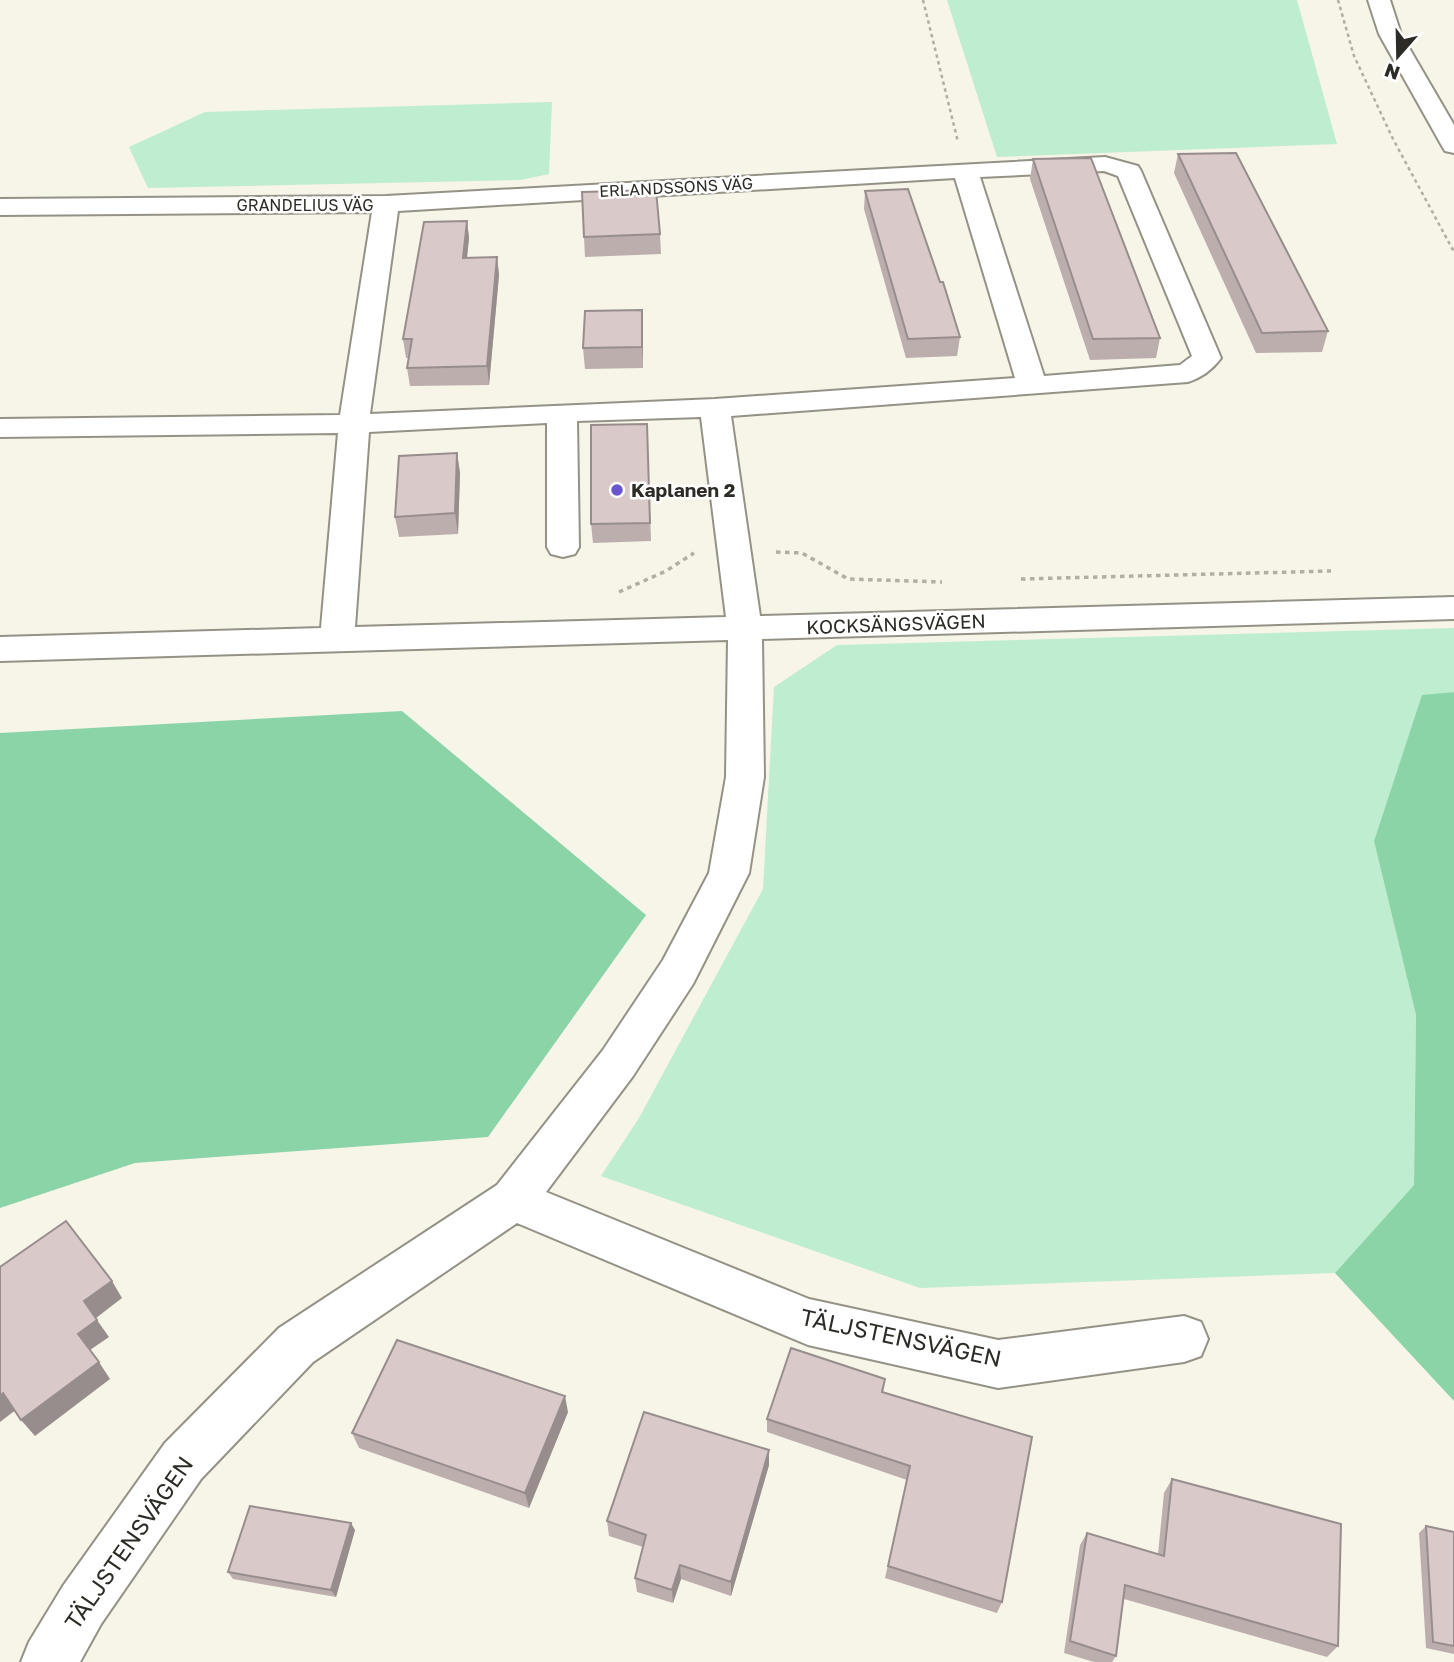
<svg xmlns="http://www.w3.org/2000/svg" width="1454" height="1662" font-family="'Golos Text',sans-serif">
<style>
.green{fill:#beedcf}
.forest{fill:#8ad4a8}
.lines{fill:none;stroke-linecap:round;stroke-linejoin:round}
.minor-casing{stroke:#949286;stroke-width:4}
.path-far1{stroke:#b0aea5;stroke-width:2.5;stroke-dasharray:3.5 3.5;stroke-linecap:butt}
.path{stroke:#b0aea5;stroke-width:3.5;stroke-dasharray:4.5 4.5;stroke-linecap:butt}
.minor{fill:#fff;fill-rule:evenodd}
.wall{fill:#bbaead}
.shaded-wall{fill:#988d8d}
.building{fill:#d9cac9;stroke:#988d8d;stroke-width:2}
.poi-dot{fill:#6855cf;stroke:#fff;stroke-width:2.5}
.labels{text-anchor:middle;stroke-width:5;stroke-linejoin:round;paint-order:stroke}
.far-street-label{font-size:16px;fill:#2c2b26;stroke:#fff}
.poi-label{font-size:19px;font-weight:bold;fill:#2c2b26;stroke:#fff;text-anchor:start}
.street-label{font-size:19px;fill:#2c2b26;stroke:#fff}
.near-street-label{font-size:23px;fill:#2c2b26;stroke:#fff}
</style>
<rect width="100%" height="100%" fill="#f7f4e8"/>
<path class="green" d="M947 0H1297L1337 144 997 157Z
M552 102 549 174 520 180 148 188 129 147 205 112Z
M1454 628V692L1422 696 1374 841 1416 1015 1414 1185 1335 1273 920 1288 601 1176 639 1118 763 889 774 687 837 645Z"/>
<path class="forest" d="M1454 692V1401L1335 1273 1414 1185 1416 1015 1374 841 1422 695Z
M402 711 646 915 488 1137 135 1163 0 1208V733Z"/>
<g class="lines">
<g class="minor-casing">
<path id="minor" d="M1368 0H1390L1401 34 1454 125V153L1445 151 1442 146 1379 34Z
M1105 157 1138 166 1141 171 1221 358C1213 369 1201 378 1188 382L731 416 760 616 1454 597V619L762 639 764 777 749 873 693 984 633 1076 546 1192 809 1299 998 1340 1184 1316 1201 1322 1208 1339 1201 1356 1184 1362 998 1388 808 1345 517 1223 313 1362 201 1479 101 1624 80 1662H21L29 1642 63 1586 165 1443 279 1328 497 1185 603 1050 663 960 709 873 726 777 728 640 0 661V637L321 628 338 433 0 437V419L340 415 372 212 0 215V199L386 196ZM1104 171 1118 176 1192 356 1180 365 1044 376 980 177ZM955 178 1015 378 715 399 370 414 398 211ZM701 417 726 617 355 627 369 432 547 423V547L551 554 563 557 575 554 579 547 577 421Z"/>
</g>
<path class="path-far1" d="M923 0 958 142
M1338 0 1354 56 1393 139 1454 252"/>
<path class="path" d="M776 552 802 553 848 579 942 582
M1021 579 1331 571
M619 592 666 571 694 553"/>
<use href="#minor" class="minor"/>
</g>
<path class="wall" d="M1178 154 1328 331 1322 352 1256 353 1174 173Z
M1033 159 1160 338 1156 358 1090 360 1030 179Z
M865 191 960 337 957 356 906 358 864 209Z
M467 221 469 238 467 258 497 257 499 275 489 385 410 386 407 368 409 358H406L403 339Z
M660 234 661 254 585 257 584 237Z
M642 310 643 368 585 369 583 348Z
M647 424 651 541 593 543 591 524Z
M457 453 460 473 458 534 399 537 395 517Z
M885 1379 883 1393 1002 1602 997 1613 885 1578 907 1480 767 1432V1419Z
M568 1412 529 1508 359 1448 352 1433Z
M769 1450V1465L731 1596 681 1579 673 1603 637 1592 635 1578 643 1547 609 1536 607 1521Z
M1172 1479 1338 1646 1327 1657 1124 1599 1116 1656 1112 1662H1094L1064 1653 1080 1545 1087 1533 1158 1554 1164 1493Z
M1426 1526 1454 1532V1654L1426 1648 1419 1533Z
M355 1530 336 1597 233 1579 228 1572Z"/>
<path class="shaded-wall" d="M467 221 469 238 465 276 463 258Z
M497 257 499 275 489 385 487 366Z
M642 310 643 330V368L642 347Z
M457 453 460 473 458 534 455 513Z
M112 1281 122 1298 96 1318 84 1301Z
M97 1320 109 1337 90 1350 78 1334Z
M99 1362 110 1379 35 1436 21 1420Z
M3 1393 17 1409 0 1422V1396Z
M565 1396 568 1412 529 1508 525 1493Z
M769 1450V1465L731 1596V1582Z
M351 1523 355 1530 336 1597 331 1590Z
M680 1565 681 1579 673 1603 672 1590Z"/>
<path class="building" d="M1236 153 1328 331 1262 333 1178 154Z
M1091 158 1160 338 1093 339 1033 159Z
M908 189 940 282H943L960 337 908 339 865 191Z
M656 190 660 234 584 237 582 192Z
M467 221 463 258 497 257 487 366 407 368 412 339H403L424 222Z
M642 310V347L583 348 585 311Z
M647 424 650 523 591 524V425Z
M457 453 455 513 395 517 399 456Z
M66 1221 112 1281 84 1301 97 1320 78 1334 99 1362 21 1420 3 1393 0 1396V1267Z
M397 1340 565 1396 525 1493 352 1433Z
M791 1348 885 1379 882 1392 1032 1437 1002 1602 888 1566 910 1466 767 1419Z
M644 1412 769 1450 731 1582 680 1565 672 1590 635 1578 646 1535 607 1521Z
M1172 1479 1341 1524 1338 1646 1125 1585 1116 1656 1070 1641 1087 1533 1164 1556Z
M250 1506 351 1523 331 1590 228 1572Z
M1426 1526 1454 1532V1646L1433 1642Z"/>
<circle class="poi-dot" cx="617" cy="490" r="7"/>
<g class="labels">
<g class="far-street-label">
<text transform="translate(676 187) rotate(-3)" y="6">ERLANDSSONS VÄG</text>
<text x="305" y="211">GRANDELIUS VÄG</text>
</g>
<g class="poi-label">
<text x="631" y="497">Kaplanen 2</text>
</g>
<g class="street-label">
<text transform="translate(896 624) rotate(-2)" y="7">KOCKSÄNGSVÄGEN</text>
</g>
<g class="near-street-label">
<text transform="translate(901 1338) rotate(12)" y="8">TÄLJSTENSVÄGEN</text>
<text transform="translate(129 1543) rotate(-55)" y="8">TÄLJSTENSVÄGEN</text>
</g>
</g>
<g transform="translate(1398 56) rotate(200)" stroke="#ffffff" stroke-width="5" paint-order="stroke">
<path d="M0-5L12 26L0 18L-12 26Z" fill="#2c2b26"/>
<text y="-10" font-size="19" font-weight="bold" text-anchor="middle" fill="#2c2b26">N</text>
</g>
</svg>
